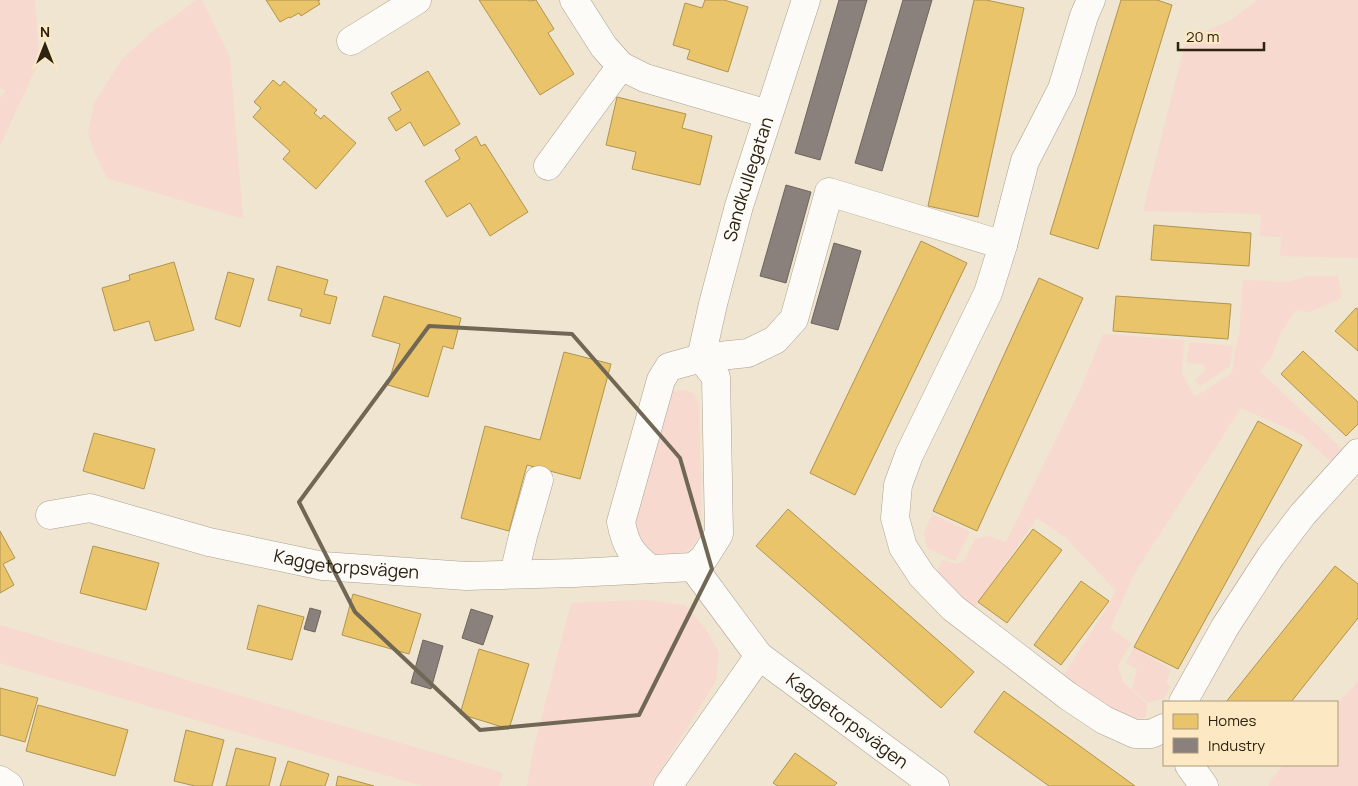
<svg xmlns="http://www.w3.org/2000/svg" width="1358" height="786" font-family="Manrope,sans-serif">
<style>
.green{fill:#f7d9cf}
.homes{fill:#e9c46a;stroke:#b0944f}
.industry{fill:#8a817c;stroke:#6e655c}
.lines{fill:none;stroke-linecap:round;stroke-linejoin:round}
.minor-casing{stroke:#aaa190;stroke-width:29}
.minor{stroke:#fdfbf8;stroke-width:28}
.marked{fill:none;stroke:#706754;stroke-width:4;stroke-linejoin:round}
.labels{text-anchor:middle;stroke-width:5;stroke-linejoin:round;paint-order:stroke}
.street-label{font-size:18px;fill:#2c2311;stroke:#fce9c4}
</style>
<rect width="100%" height="100%" fill="#efe5d1"/>
<path class="green" d="M0 0H35L39 61 0 146V98L6 91 0 88Z
M197 0H202L230 57 243 219 107 178 94 152 88 132 94 103 123 58 153 31Z
M1257 0H1358V258L1280 256 1281 237 1260 236 1261 214 1143 211 1186 40 1231 20Z
M1307 276H1338L1342 298 1310 312 1296 310 1280 334 1272 356 1260 371 1342 449 1331 462 1302 435 1241 408 1134 574 1110 628 1131 643 1118 666 1123 682 1147 704 1146 717 1129 720 1061 679 1103 614 1116 591 1065 537 1037 518 974 609 936 578 937 570 943 560 957 564 965 559 975 539 988 536 1006 542 1082 386 1103 334 1184 340 1182 373 1195 397 1232 373 1235 351 1239 335 1243 280 1288 282Z
M1189 342 1233 346 1230 366 1200 386 1195 381 1205 370 1203 364 1187 363Z
M682 390C693 391 695 393 699 403L702 532 692 546 679 558 652 556 634 530 666 398 674 391Z
M932 514 970 532 955 561 927 548 924 533Z
M645 600 685 605 705 628 719 653 716 681 651 786H527L533 751 571 603Z
M0 625 503 773 499 786H423L0 663Z
M1134 647 1171 670 1166 683 1171 687 1163 699 1148 702 1132 689 1137 669 1126 663Z
M1358 681V786H1269L1268 783 1284 765H1337V705Z"/>
<path class="homes" d="M266 0H320L318 1 320 4 301 16 299 13 290 18 289 17 280 22Z
M479 0H528L529 1 536 0 554 29 548 33 574 74 540 95Z
M705 0H724L748 7 728 72 687 59 690 50 673 45 685 3 702 8Z
M974 0H986L1024 8 978 217 928 206Z
M1121 0H1157L1172 5 1098 249 1050 234Z
M428 71 460 124 424 146 410 122 396 131 388 118 401 110 391 93Z
M273 80 280 86 284 81 317 110 314 113 321 119 324 115 356 143 316 189 283 159 290 151 253 117 261 108 254 102Z
M617 97 686 114 682 128 712 136 700 185 632 169 636 152 606 145Z
M476 136 481 146 485 144 528 212 490 236 470 203 447 217 425 181 460 159 455 150Z
M1154 225 1251 233 1249 266 1151 260Z
M921 241 967 263 855 495 810 473Z
M174 262 194 330 155 341 149 321 114 331 102 288 130 280 129 275Z
M277 266 328 280 324 294 337 297 330 324 300 316 302 309 268 300Z
M228 272 254 279 240 327 215 319Z
M1039 278 1083 298 977 531 933 511Z
M384 296 461 318 453 349 443 346 428 397 388 385 400 344 372 336Z
M1116 296 1231 304 1228 339 1113 331Z
M1356 308 1358 309V351L1335 331Z
M1303 351 1358 402V424L1346 436 1281 374Z
M564 352 611 364 580 479 527 465 509 531 461 518 485 426 540 440Z
M1258 421 1302 445 1178 669 1134 647Z
M94 433 155 449 144 489 83 471Z
M788 509 974 672 941 708 756 546Z
M1033 529 1062 550 1007 623 978 602Z
M0 531 15 558 3 564 14 585 0 593Z
M93 546 159 563 146 610 80 593Z
M1335 566 1358 584V618L1291 702H1226Z
M1081 581 1109 601 1061 665 1034 645Z
M353 594 421 614 409 654 342 635Z
M258 605 304 617 292 660 247 649Z
M479 649 529 664 509 729 460 714Z
M0 688 38 698 25 742 0 735Z
M1004 691 1135 786H1049L974 732Z
M38 705 128 730 115 776 26 751Z
M186 730 224 740 212 786H195L174 781Z
M236 748 276 758 269 786H226Z
M795 753 837 783 834 786H778L773 783Z
M288 761 329 774 325 786H280Z
M338 776 374 786H336Z"/>
<path class="industry" d="M839 0H867L820 160 795 153Z
M903 0H932L882 171 855 163Z
M786 185 811 192 786 283 760 276Z
M834 243 861 251 838 330 811 323Z
M310 608 321 611 315 632 304 629Z
M471 609 493 616 483 645 462 638Z
M423 640 443 646 431 689 411 683Z"/>
<g class="lines">
<g class="minor-casing">
<g id="minor">
<path d="M574 0 604 47 621 66 645 78 768 114"/>
<path d="M1091 0 1084 16 1062 89 1025 161 1003 245 988 293 909 455 898 485 895 518 903 547 922 576 953 608 1068 696 1104 720 1135 734H1151L1164 728"/>
<path d="M351 41 417 0"/>
<path d="M548 166 621 66"/>
<path id="s1" d="M701 358 716 377 719 534 704 558 693 567 759 656 935 786"/>
<path id="s2" d="M701 358 713 304 739 206 806 0"/>
<path id="s3" d="M50 515 90 508 209 542 323 566 466 576 574 573 693 567"/>
<path d="M650 569C631 553 626 547 621 522L661 380 669 367 701 358 748 353 775 340 794 319 829 192 1003 245"/>
<path d="M514 574 523 536 539 480"/>
<path d="M1183 702 1225 627 1271 556 1303 514 1358 453"/>
<path d="M1189 765 1204 786"/>
<path d="M0 780 9 786"/>
<path d="M668 786 759 656"/>
</g>
</g>
<use href="#minor" class="minor"/>
</g>
<path class="marked" d="M429 326 572 334 680 458 712 569 639 715 480 730 355 612 299 502Z"/>
<g class="labels">
<g class="street-label">
<text dy="6" stroke="none"><textPath href="#s2" startOffset="185">Sandkullegatan</textPath></text>
<text dy="6" stroke="none"><textPath href="#s3" startOffset="304">Kaggetorpsvägen</textPath></text>
<text dy="6" stroke="none"><textPath href="#s1" startOffset="444">Kaggetorpsvägen</textPath></text>
</g>
</g>
<rect x="1163" y="701" width="175" height="65" fill="#fce9c4" stroke="#a99a7c"/>
<rect x="1173" y="714" width="25" height="15" fill="#e9c46a" stroke="#a99a7c"/>
<text x="1208" y="726" font-size="15" fill="#2c2311">Homes</text>
<rect x="1173" y="738" width="25" height="15" fill="#8a817c" stroke="#a99a7c"/>
<text x="1208" y="751" font-size="15" fill="#2c2311">Industry</text>
<g transform="translate(45 45)" stroke="#fce9c4" stroke-width="4" paint-order="stroke">
<path d="M0-4L9 19L0 12L-9 19Z" fill="#2c2311"/>
<text y="-8" font-size="14" font-weight="bold" text-anchor="middle" fill="#2c2311">N</text>
</g>
<path d="M1178 42v8h86v-8" fill="none" stroke="#2c2311" stroke-width="2.5"/>
<text x="1186" y="42" font-size="15" fill="#2c2311" stroke="#fce9c4" stroke-width="4" paint-order="stroke">20 m</text>
</svg>
